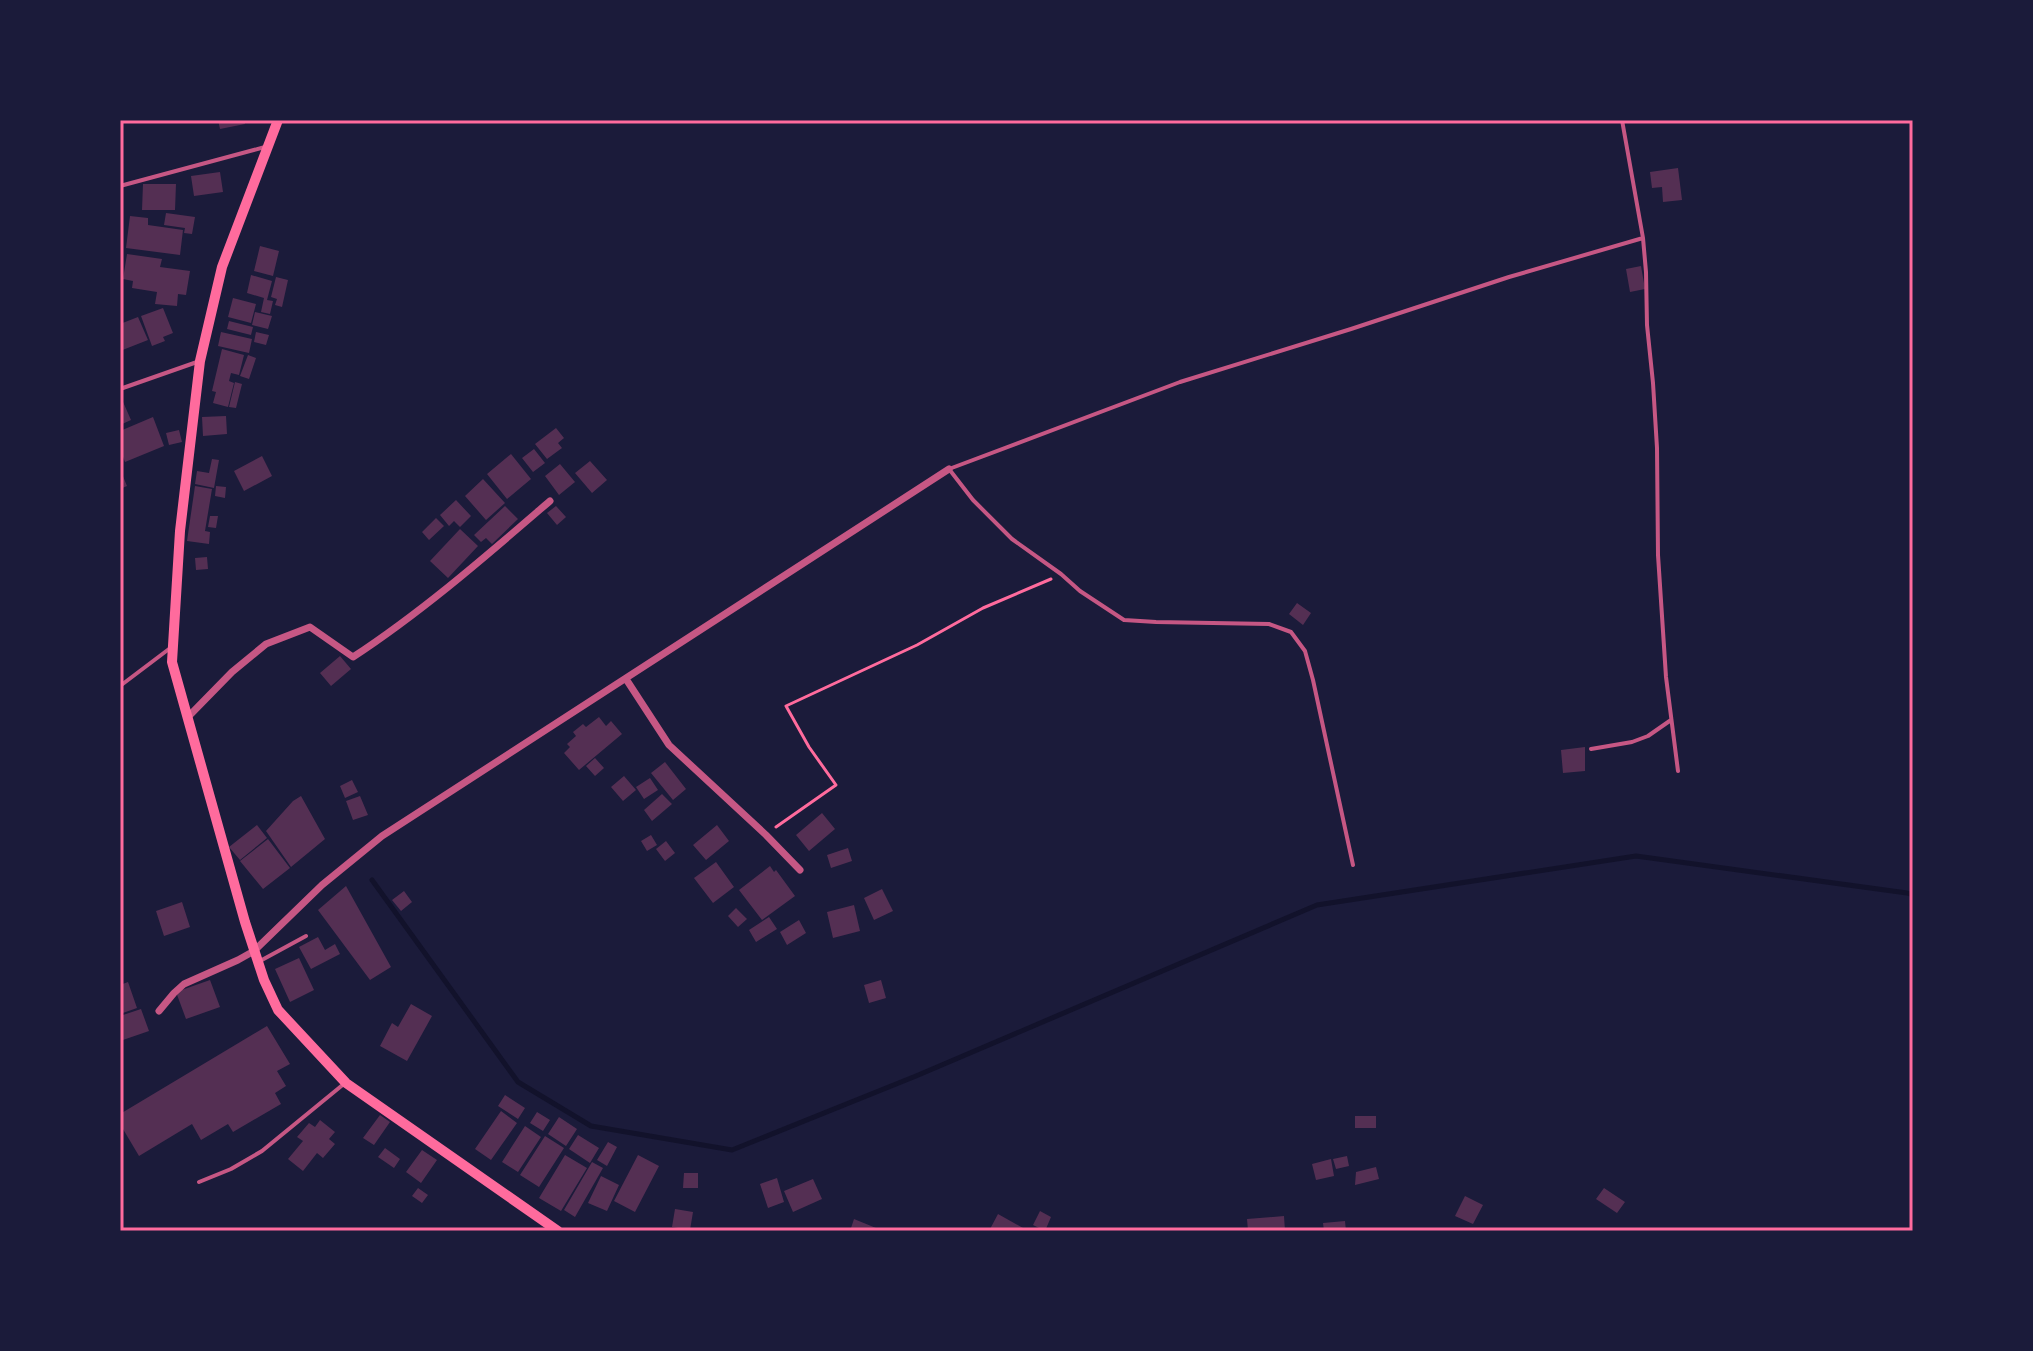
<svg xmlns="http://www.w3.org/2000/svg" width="2033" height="1351" font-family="Jost,sans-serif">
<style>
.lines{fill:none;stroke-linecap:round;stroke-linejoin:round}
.stream{stroke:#12122b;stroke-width:5}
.building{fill:#542f53}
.path{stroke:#ff6b9d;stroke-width:3}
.service{stroke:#c65784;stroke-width:4}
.minor{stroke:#c65784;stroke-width:7}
.secondary{stroke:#ff6b9d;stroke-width:10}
.neatline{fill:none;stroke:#ff6b9d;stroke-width:3}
</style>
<rect width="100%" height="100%" fill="#1b1b3a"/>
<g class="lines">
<path class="stream" d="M372 880 518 1082 591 1126 732 1150 916 1076 1317 905 1636 856 1907 893 1913 895"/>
</g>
<path class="building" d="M218 120H244L245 124 220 129Z
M1678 168 1682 200 1663 202 1662 187 1652 188 1650 172Z
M220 172 223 192 194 196 191 176Z
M143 184H176L175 210H142Z
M166 213 195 217 192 234 184 233 185 228 164 225Z
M130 216 148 218V225L183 230 180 255 126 248Z
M260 246 279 251 273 276 254 271Z
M127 254 162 259 160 267 190 271 186 295 178 294 177 306 155 304 157 292 132 288 133 281 123 279Z
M1641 266 1645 289 1630 292 1626 269Z
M251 275 272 281 267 300 273 301 270 314 261 312 264 298 247 293Z
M276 277 288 280 282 307 275 305 277 299 271 297Z
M233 298 256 304 251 323 228 317Z
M163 308 173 333 163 337 165 341 152 346 141 316Z
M255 312 272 316 268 329 252 325Z
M138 317 148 340 120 351V324Z
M229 321 253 327 251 335 227 329Z
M221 332 252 339 249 353 218 346Z
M256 332 269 335 266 345 254 342Z
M222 349 244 355 239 375 231 373 229 381 234 383 228 407 213 403 216 392 212 391Z
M248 355 256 358 249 379 240 376Z
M235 382 242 384 236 408 229 407Z
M120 395 131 420 120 425Z
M226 416 227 434 203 436 202 417Z
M153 417 164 446 125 462 120 449V431Z
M556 428 564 438 558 443 562 448 547 459 535 444Z
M179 430 182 442 169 445 166 433Z
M534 449 545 463 533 472 522 458Z
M511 454 531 479 507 499 487 474Z
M262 456 272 476 244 491 234 471Z
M212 459 219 460 214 488 195 484 197 471 209 473Z
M590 461 607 480 592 493 575 473Z
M560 464 575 482 559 495 545 476Z
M120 469 127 486 120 489Z
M483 479 505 503 486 520 465 496Z
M195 486 212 489 205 531 210 532 209 544 187 541Z
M216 486 226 487 225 498 215 496Z
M456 500 471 516 460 527 454 521 449 526 440 515Z
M505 506 518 519 492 544 486 538 481 542 474 535Z
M556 506 566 517 557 525 547 513Z
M210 516H218L216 528 208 527Z
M436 518 444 526 429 540 422 532Z
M460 529 478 546 448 578 430 561Z
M207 557 208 569 196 570 195 558Z
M1297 603 1311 613 1303 625 1289 614Z
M340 656 351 669 331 686 320 673Z
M599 717 606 726 611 721 622 734 579 770 564 753 570 747 567 744 576 736 573 732 583 724 586 727Z
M1585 747V771L1563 773 1561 750Z
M595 758 604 768 595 776 586 766Z
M665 762 686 789 673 800 651 773Z
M624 776 636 790 623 801 611 787Z
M650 778 658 790 644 799 636 787Z
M352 780 358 792 345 798 340 786Z
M662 794 672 804 652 821 644 810Z
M301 796 325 839 291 867 266 831 293 801Z
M360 796 368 815 353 820 346 801Z
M822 813 835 829 809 851 796 835Z
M257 825 267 838 240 860 229 847Z
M717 825 729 841 706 860 693 845Z
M651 835 657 845 647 851 641 841Z
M268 839 290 868 263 889 240 861Z
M666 841 675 853 665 861 656 849Z
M848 848 852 861 831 868 827 855Z
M716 862 734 887 713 903 694 878Z
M770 866 774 872 776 870 795 896 762 920 739 890Z
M346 886 391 967 370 980 318 910Z
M882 889 893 911 874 920 864 898Z
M404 891 412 902 401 911 392 900Z
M182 902 190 927 164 936 156 911Z
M854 905 860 931 833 938 827 912Z
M736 908 747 919 738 927 728 916Z
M769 917 777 929 756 942 749 930Z
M799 920 806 933 787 945 780 932Z
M318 937 325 950 335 944 340 954 311 969 299 947Z
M299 958 314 990 290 1002 275 969Z
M210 980 220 1007 186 1019 176 992Z
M881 980 886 998 869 1003 864 985Z
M128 982 137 1008 120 1014V985Z
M411 1004 432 1016 407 1061 380 1046 392 1023 398 1027Z
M141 1009 149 1031 120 1041V1016Z
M267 1026 290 1064 277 1071 286 1086 275 1093 281 1104 233 1132 228 1124 201 1140 192 1124 139 1156 120 1124V1114Z
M505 1095 525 1108 518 1119 498 1106Z
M501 1111 517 1123 491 1160 475 1149Z
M537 1112 550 1120 543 1131 530 1123Z
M380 1115 390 1122 374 1145 363 1138Z
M1355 1116H1376V1128H1355Z
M559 1117 577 1129 566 1146 548 1134Z
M320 1120 335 1132 329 1139 335 1144 323 1158 317 1153 303 1171 288 1159 303 1141 297 1137 309 1123 315 1127Z
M525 1126 541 1137 518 1172 502 1162Z
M578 1135 599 1148 590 1163 569 1149Z
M545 1136 564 1148 539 1187 520 1175Z
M608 1142 617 1147 607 1166 597 1160Z
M385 1148 400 1159 394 1168 378 1157Z
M422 1150 437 1160 421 1183 406 1172Z
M565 1155 587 1168 561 1211 539 1198Z
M638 1155 659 1166 635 1212 614 1201Z
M1347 1156 1349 1166 1336 1169 1333 1159Z
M1331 1159 1334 1176 1316 1180 1312 1164Z
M592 1162 603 1168 575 1217 564 1210Z
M1376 1167 1379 1179 1355 1185 1356 1172Z
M684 1173H698V1188H683Z
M601 1176 619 1185 607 1211 588 1203Z
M777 1178 784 1202 768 1208 760 1184Z
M813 1179 822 1199 793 1212 784 1191Z
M418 1188 428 1195 422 1203 412 1196Z
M1604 1188 1625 1202 1617 1213 1596 1199Z
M1465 1196 1483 1205 1473 1224 1455 1216Z
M675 1209 693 1212 690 1230 672 1227Z
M1040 1211 1051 1217 1045 1231 1033 1225Z
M998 1214 1023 1228 1021 1231H989Z
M1284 1216 1285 1231H1248L1247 1219Z
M854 1219 876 1228 875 1231H850Z
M1345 1221 1346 1231H1324L1323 1223Z"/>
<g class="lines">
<path class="path" d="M776 827 836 785 809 747 786 706 917 645 983 608 1051 579"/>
<path class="service" d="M1622 120 1643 238 1646 272 1647 325 1653 383 1657 448 1658 555 1666 677 1678 771
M120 186 265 147
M120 389 197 362
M120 686 169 649
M1591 749 1632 742 1648 736 1671 720
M1353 865 1313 680 1305 651 1291 632 1269 624 1156 622 1124 620 1080 591 1061 574 1012 539 973 500 949 469 1180 382 1351 329 1509 277 1643 238
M260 961 306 936
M199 1182 231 1169 262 1151 345 1083"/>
<path class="minor" d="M626 679 669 745 766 835 800 870
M188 717 232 672 266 644 310 627 353 657C423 611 486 556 550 501
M159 1011 174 993 184 984 238 960 254 951 322 885 382 836 949 469"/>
<path class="secondary" d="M278 120 222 267 200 361 180 531 172 662 245 922 264 980 278 1010 346 1083 558 1231"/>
</g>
<rect width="2033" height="1351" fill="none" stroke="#1b1b3a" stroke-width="244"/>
<rect x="122" y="122" width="1789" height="1107" class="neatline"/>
</svg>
